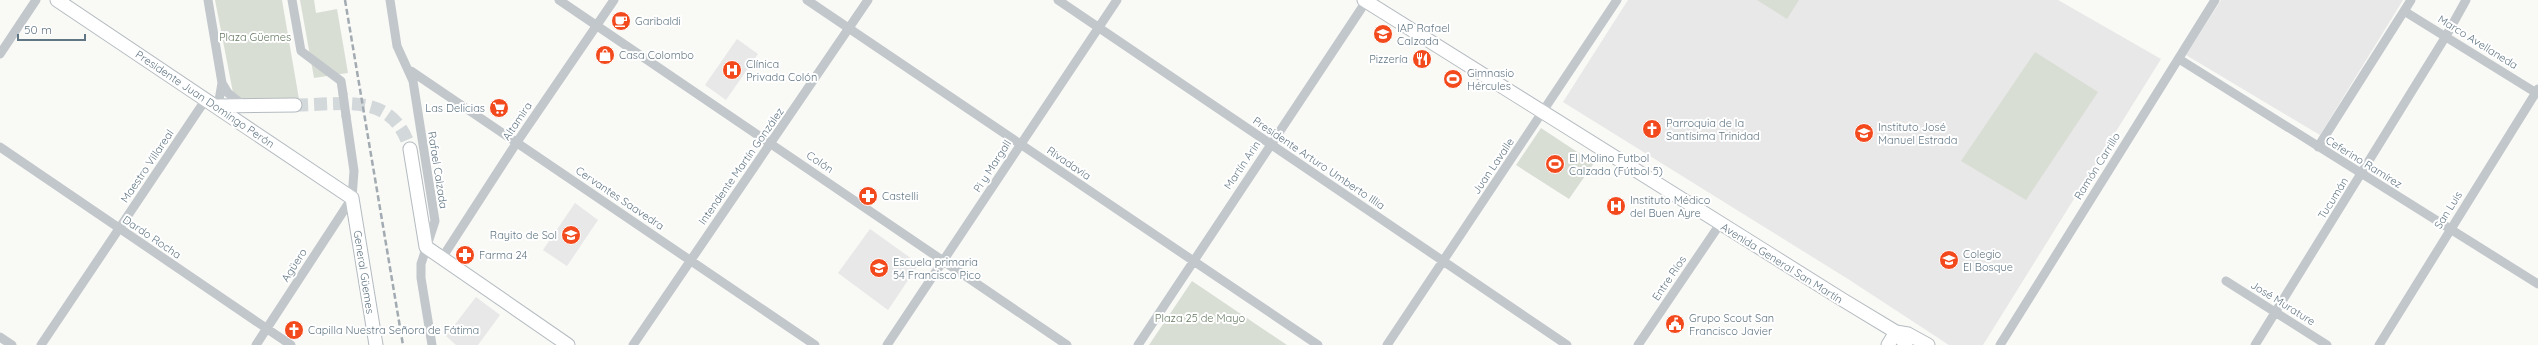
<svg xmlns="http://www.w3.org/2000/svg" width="2538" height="345" font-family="Quicksand,sans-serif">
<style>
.built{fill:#e7e8e7}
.green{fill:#d9ded5}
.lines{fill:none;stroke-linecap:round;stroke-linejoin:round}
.secondary-tunnel{stroke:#d3d8da;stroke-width:13;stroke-dasharray:13 6;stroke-linecap:butt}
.secondary-casing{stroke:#b4bbc0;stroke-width:15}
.street{stroke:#c2c7cb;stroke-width:9}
.secondary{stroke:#fff;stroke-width:13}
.rail{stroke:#a2abb1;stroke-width:2.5;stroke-dasharray:6 3;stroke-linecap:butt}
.street-bridge{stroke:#c2c7cb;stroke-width:9}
.labels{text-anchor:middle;stroke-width:4;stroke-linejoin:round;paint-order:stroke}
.poi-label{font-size:11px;fill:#617684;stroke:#fff;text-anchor:start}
.park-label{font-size:11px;fill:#667a61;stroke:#fff}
.street-label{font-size:11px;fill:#617684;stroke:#fff}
</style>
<rect width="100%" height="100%" fill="#f9f9f6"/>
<path class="built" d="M1628 0H2058L2161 59 1983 345H1949L1848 279 1563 102Z
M2221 0H2403L2320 135 2186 55Z
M737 39 758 54 726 100 705 85Z
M575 203 598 220 567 266 543 250Z
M870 229 919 264 888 310 838 273Z
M476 297 500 315 478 345H456L446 336Z"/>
<path class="green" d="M215 0H282L299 99 235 103Z
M300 0H314L316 13 337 9 348 73 314 78Z
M1757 0H1799L1787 19Z
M2035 52 2098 92 2026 200 1961 161Z
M1541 128 1594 163 1569 199 1516 165Z
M1192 281 1287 345H1149Z"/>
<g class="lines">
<path class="secondary-tunnel" d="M295 105C343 105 393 91 410 149"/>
<g class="secondary-casing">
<path id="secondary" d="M57 0 352 198 376 345
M1364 0 1843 300 1896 332 1908 334 1928 345
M218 106 295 105
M410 149 426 247 568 345
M1896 332 1906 345
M1888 345 1896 332"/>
</g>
<path class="street" d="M208 0 222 83 218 106
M292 0 301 51 341 81 343 94
M390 0 397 46 413 81 435 221 421 264V278L432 345
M559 0 1067 345
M807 0 1318 345
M1058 0 1567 345
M2404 11 2538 94
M0 54 36 0
M2179 59 2538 284
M411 71 815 345
M222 83 228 93 243 105
M0 147 291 345
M2318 147 2411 0
M442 258 517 142 614 0
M2226 281 2327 345
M0 337 12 345
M41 345 206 99
M256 345 352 198 354 171 346 116
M633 345 868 0
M887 345 1117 0
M1138 345 1367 0
M1387 345 1617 0
M1638 345 1720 224
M2000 345 2215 0
M2255 345 2446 36 2466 0
M2379 345 2538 89"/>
<use href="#secondary" class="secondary"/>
<path class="rail" d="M345 0 403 345"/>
<path class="street-bridge" d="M343 94 346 116"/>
</g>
<defs>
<g id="cafe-disc" transform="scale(1)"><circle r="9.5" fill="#f2491d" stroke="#fff"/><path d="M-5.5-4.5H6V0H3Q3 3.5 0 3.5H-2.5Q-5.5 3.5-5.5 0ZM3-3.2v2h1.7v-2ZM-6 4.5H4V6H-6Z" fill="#fff"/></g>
<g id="university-disc" transform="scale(1)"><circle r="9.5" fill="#f2491d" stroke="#fff"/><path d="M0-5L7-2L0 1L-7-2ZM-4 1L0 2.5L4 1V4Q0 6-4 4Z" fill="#fff"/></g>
<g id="shop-disc" transform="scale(1)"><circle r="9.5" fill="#f2491d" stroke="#fff"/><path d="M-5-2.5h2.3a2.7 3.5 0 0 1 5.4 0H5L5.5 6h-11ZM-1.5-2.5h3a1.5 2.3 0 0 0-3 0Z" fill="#fff"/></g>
<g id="restaurant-disc" transform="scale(1)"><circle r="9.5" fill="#f2491d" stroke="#fff"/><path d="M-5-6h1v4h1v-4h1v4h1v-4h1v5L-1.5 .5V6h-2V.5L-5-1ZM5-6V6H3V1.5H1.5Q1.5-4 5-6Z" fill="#fff"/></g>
<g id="hospital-disc" transform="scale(1)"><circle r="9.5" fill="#f2491d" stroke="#fff"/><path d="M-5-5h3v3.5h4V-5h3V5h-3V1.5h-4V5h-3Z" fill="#fff"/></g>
<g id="stadium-disc" transform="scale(1)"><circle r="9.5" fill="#f2491d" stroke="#fff"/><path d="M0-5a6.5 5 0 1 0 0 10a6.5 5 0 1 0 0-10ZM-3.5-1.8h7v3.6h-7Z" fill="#fff"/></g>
<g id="supermarket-disc" transform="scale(1)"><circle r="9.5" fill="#f2491d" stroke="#fff"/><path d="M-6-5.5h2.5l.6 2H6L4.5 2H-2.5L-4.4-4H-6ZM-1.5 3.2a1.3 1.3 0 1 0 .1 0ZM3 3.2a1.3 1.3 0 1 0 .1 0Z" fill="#fff"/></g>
<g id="church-disc" transform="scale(1)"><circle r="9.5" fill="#f2491d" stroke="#fff"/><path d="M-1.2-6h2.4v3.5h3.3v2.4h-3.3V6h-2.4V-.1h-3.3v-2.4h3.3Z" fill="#fff"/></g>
<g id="school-disc" transform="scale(1)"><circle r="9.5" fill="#f2491d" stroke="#fff"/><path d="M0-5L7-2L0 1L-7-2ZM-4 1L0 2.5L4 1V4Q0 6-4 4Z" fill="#fff"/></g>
<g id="pharmacy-disc" transform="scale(1)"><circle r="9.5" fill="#f2491d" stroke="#fff"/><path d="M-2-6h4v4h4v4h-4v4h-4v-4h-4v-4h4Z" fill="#fff"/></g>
<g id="civic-disc" transform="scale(1)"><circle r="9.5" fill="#f2491d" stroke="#fff"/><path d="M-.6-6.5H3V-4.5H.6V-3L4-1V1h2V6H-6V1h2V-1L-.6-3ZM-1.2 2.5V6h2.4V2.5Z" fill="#fff"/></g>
</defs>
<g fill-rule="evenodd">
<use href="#cafe-disc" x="621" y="21"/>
<use href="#university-disc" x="1383" y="34"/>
<use href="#shop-disc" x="605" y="55"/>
<use href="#restaurant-disc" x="1422" y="59"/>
<use href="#hospital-disc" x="732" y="70"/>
<use href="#stadium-disc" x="1453" y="79"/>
<use href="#supermarket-disc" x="499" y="108"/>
<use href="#church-disc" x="1652" y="129"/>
<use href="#school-disc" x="1864" y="133"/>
<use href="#stadium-disc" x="1555" y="164"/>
<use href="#pharmacy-disc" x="868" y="196"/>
<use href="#hospital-disc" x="1616" y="206"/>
<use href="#school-disc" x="571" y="235"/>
<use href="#pharmacy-disc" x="465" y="255"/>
<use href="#school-disc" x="1949" y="260"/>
<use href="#school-disc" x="879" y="268"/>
<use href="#civic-disc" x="1675" y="324"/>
<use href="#church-disc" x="294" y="330"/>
</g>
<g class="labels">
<g class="poi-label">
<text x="635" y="25">Garibaldi</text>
<text x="1397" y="32">IAP Rafael<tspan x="1397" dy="13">Calzada</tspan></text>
<text x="619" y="59">Casa Colombo</text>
<text x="1408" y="63" text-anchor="end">Pizzería</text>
<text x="746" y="68">Clínica<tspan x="746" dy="13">Privada Colón</tspan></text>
<text x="1467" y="77">Gimnasio<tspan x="1467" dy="13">Hércules</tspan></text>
<text x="485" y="112" text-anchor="end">Las Delicias</text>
<text x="1666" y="127">Parroquia de la<tspan x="1666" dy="13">Santísima Trinidad</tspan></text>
<text x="1878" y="131">Instituto José<tspan x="1878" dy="13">Manuel Estrada</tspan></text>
<text x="1569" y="162">El Molino Futbol<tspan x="1569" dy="13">Calzada (Fútbol 5)</tspan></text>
<text x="882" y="200">Castelli</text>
<text x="1630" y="204">Instituto Médico<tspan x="1630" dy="13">del Buen Ayre</tspan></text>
<text x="557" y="239" text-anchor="end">Rayito de Sol</text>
<text x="1963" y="258">Colegio<tspan x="1963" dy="13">El Bosque</tspan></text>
<text x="479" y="259">Farma 24</text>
<text x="893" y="266">Escuela primaria<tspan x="893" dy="13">54 Francisco Pico</tspan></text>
<text x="1689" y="322">Grupo Scout San<tspan x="1689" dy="13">Francisco Javier</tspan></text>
<text x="308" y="334">Capilla Nuestra Señora de Fátima</text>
</g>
<g class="park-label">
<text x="255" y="41">Plaza Güemes</text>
<text x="1200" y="322">Plaza 25 de Mayo</text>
</g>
<g class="street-label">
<text transform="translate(2478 42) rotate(32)" y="4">Marco Avellaneda</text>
<text transform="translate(205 99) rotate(34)" y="4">Presidente Juan Domingo Perón</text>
<text transform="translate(517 121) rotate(-56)" y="4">Altamira</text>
<text transform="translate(820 162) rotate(34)" y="4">Colón</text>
<text transform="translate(2364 162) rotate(32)" y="4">Ceferino Ramírez</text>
<text transform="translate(1069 163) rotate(34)" y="4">Rivadavia</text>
<text transform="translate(1319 163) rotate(34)" y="4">Presidente Arturo Umberto Illia</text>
<text transform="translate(1242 165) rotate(-56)" y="4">Martín Arin</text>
<text transform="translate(147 166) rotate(-56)" y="4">Maestro Villareal</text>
<text transform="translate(741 166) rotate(-55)" y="4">Intendente Martín González</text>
<text transform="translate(992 166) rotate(-57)" y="4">Pi y Margall</text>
<text transform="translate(1493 166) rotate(-56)" y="4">Juan Lavalle</text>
<text transform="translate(2097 166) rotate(-58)" y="4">Ramón Carrillo</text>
<text transform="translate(438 170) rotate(81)" y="4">Rafael Calzada</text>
<text transform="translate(620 198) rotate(34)" y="4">Cervantes Saavedra</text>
<text transform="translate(2333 198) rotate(-58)" y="4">Tucumán</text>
<text transform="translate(2448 210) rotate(-58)" y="4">San Luis</text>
<text transform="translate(152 237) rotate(34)" y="4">Dardo Rocha</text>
<text transform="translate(1782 263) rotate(32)" y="4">Avenida General San Martín</text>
<text transform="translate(294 265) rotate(-57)" y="4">Agüero</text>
<text transform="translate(364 272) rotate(81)" y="4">General Güemes</text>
<text transform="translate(1669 278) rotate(-56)" y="4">Entre Ríos</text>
<text transform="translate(2283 303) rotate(32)" y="4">José Murature</text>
</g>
</g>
<path d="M18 34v6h67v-6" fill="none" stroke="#617684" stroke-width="2"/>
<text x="24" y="34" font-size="12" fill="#617684" stroke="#ffffff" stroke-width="3" paint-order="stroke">50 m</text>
</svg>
